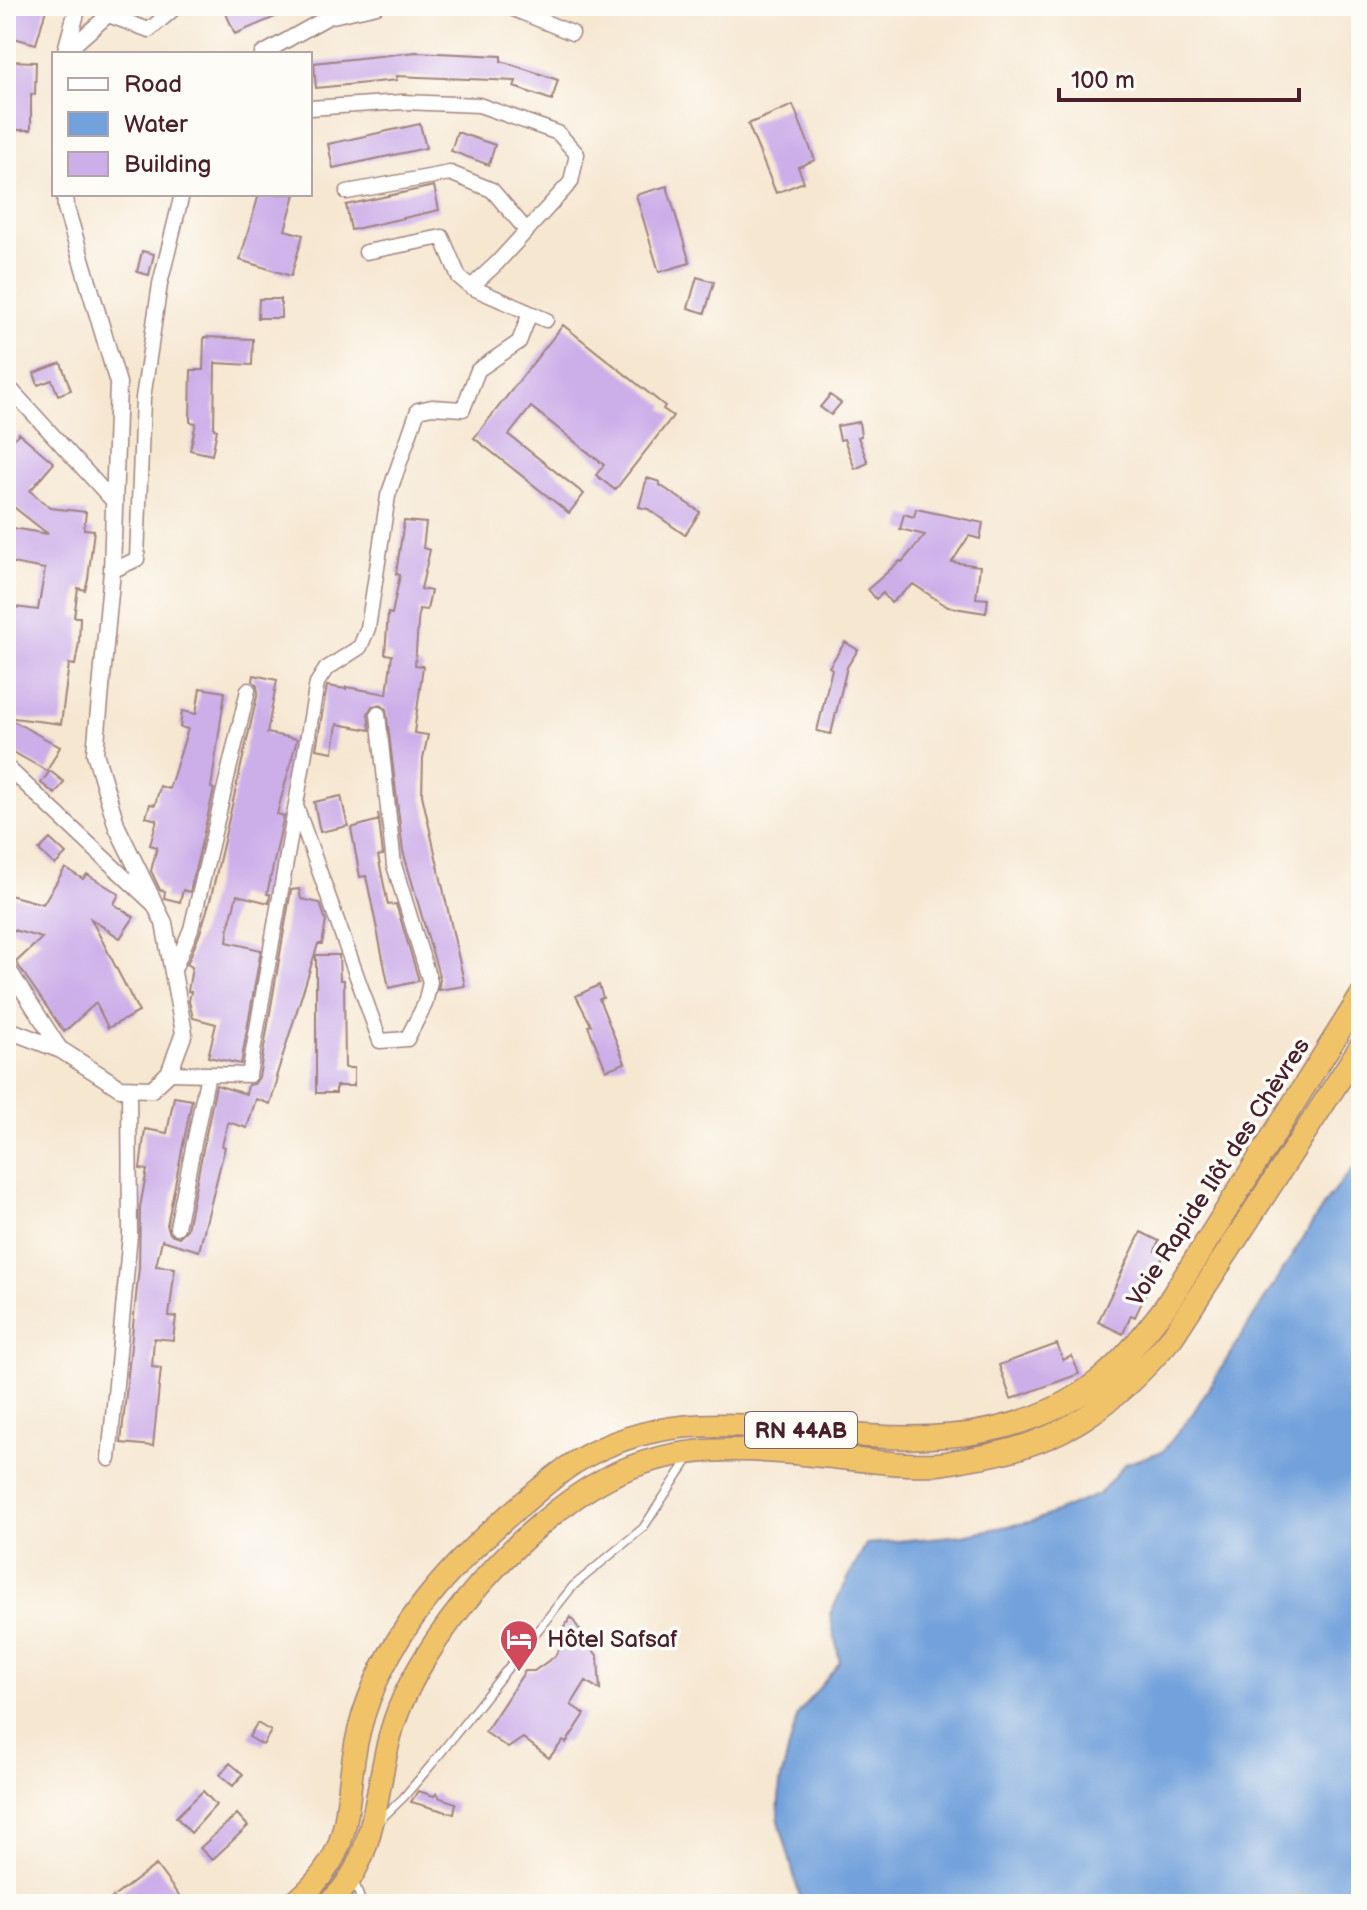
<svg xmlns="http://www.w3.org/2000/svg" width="1367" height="1910" font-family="'Balsamiq Sans',sans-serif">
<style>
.water{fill:#72a1db;stroke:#5e6083;stroke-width:2}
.building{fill:#ccaee9}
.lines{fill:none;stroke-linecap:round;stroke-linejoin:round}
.service-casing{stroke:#a0837e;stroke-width:10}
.minor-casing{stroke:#a0837e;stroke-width:17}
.tertiary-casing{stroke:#a0837e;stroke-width:19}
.trunk-casing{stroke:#a0837e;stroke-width:25}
.service{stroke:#fff;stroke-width:7}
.minor{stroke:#fff;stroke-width:14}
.tertiary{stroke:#fff;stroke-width:16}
.trunk{stroke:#f0c369;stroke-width:22}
.labels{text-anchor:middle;stroke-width:7;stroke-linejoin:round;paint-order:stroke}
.shield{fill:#fdfcf7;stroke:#806168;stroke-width:2}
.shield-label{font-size:22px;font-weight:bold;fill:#4a1f2b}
.street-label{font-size:24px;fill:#4a1f2b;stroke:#fdfcf7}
.poi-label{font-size:24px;fill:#4a1f2b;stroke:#fdfcf7;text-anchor:start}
</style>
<rect width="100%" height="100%" fill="#fdfcf7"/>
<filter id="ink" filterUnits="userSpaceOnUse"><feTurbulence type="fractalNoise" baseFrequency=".0125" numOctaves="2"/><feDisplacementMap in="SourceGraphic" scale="16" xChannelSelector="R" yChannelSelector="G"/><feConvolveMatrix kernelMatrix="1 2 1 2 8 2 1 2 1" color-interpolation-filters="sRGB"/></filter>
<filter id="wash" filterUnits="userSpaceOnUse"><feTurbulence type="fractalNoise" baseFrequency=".006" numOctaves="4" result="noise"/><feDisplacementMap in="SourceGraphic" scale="32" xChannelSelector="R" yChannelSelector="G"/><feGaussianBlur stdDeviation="1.8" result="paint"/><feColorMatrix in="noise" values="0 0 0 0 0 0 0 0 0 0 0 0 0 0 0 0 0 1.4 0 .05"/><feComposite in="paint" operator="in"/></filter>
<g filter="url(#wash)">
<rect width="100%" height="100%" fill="#f6e7d1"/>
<path class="water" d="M1361 1159V1904H802L778 1817 780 1783 798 1714 840 1662 830 1614 866 1544 962 1535 1034 1521 1099 1494 1125 1464 1163 1451 1193 1413 1329 1197Z"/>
<g id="blocks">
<path class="building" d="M13 6H47L36 44 6 36Z
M231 6H301L235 34 224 9Z
M416 52 501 56V61L558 80 552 100 514 87 516 81 396 76 397 80 316 88 314 63Z
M6 61 36 62 35 94H31V130H6Z
M793 105 815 160 798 167 804 182 776 193 748 124Z
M420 124 426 148 333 168 328 144Z
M457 132 495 145 489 165 451 151Z
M434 186 439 210 351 230 346 205Z
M667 186 690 263 659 272 636 195Z
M259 194H295L285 230 303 235 291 276 240 260Z
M142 251 154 254 149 275 137 272Z
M697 277 714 282 705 313 688 308Z
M259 299H281V318H258Z
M563 325 665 406 663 409 673 416 615 490 596 475 604 465 531 407 509 435 584 494 569 513 474 438Z
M204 337 253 339 252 365 215 363 214 429 217 430 212 455 190 450 196 423 190 422 191 370H203Z
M61 363 71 390 58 395 52 380 38 385 34 373Z
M830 395 841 403 831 415 820 407Z
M859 422 861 436 858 437 868 463 855 469 844 439 840 440 837 426Z
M19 433 54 463 30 491 50 508 86 512 84 529 94 530 88 579 85 590 78 588 74 617H80L79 643 75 665 69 664 61 724 6 717V606L38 610 45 569 6 562V527L48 534 6 501V448Z
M647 478 660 482V485L700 512 685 535 648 509 639 507Z
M916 509 983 523 980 539 969 536 952 562 980 566 976 598 988 599 986 613 948 607 913 584 891 603 883 593 876 599 868 589 900 561 902 562 925 535 900 529 904 514 914 517Z
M404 521 426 523 423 548 430 550 421 589 431 591 427 610 419 609 415 665 423 666 414 733 428 735 423 758 422 795 465 986 438 990 440 979 403 851 386 709 381 705 372 706 368 714 370 730 337 724 333 752 316 749 327 686 346 689V687L387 694 392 655 385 654 388 613 392 614 400 575 396 574Z
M845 642 858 650 847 667 831 734 817 731 832 669 829 667Z
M254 675 277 680 267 733 297 739 277 814 284 816 267 894H270L269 903 237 895 229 925 227 942 261 950 241 1064 208 1057 216 1024 193 1018 189 1001 191 992 188 991 192 967 187 964 200 933 211 897 258 692 257 686 253 681Z
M200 688 225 692 211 788 214 789 190 892 183 890 180 902 164 898 165 891 160 890 151 871 157 847 150 845 157 820 146 817 150 804 155 805 160 786 169 789 188 729 180 727 182 711 196 714Z
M6 717 60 747 47 771 6 748Z
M50 771 64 782 55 794 41 783Z
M341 796 348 826 320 832 314 802Z
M378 813 383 855 378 856 388 905 396 904 419 981 389 988 366 876 360 877 351 828 379 820Z
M50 839 66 854 55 865 39 850Z
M65 868 83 879 87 874 119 894 114 904 134 917 120 938 91 919 139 1012 108 1028 96 1003 64 1032 16 962 42 938 6 928V894L43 904Z
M299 889 301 899 320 903 326 921 322 944H318L276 1077 278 1078 270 1104 256 1099 247 1128 228 1122 222 1146 225 1147 199 1251 162 1240 156 1266 175 1268 169 1316 176 1317 173 1340 154 1338 152 1367 161 1368 153 1446 121 1443 139 1267 140 1207 147 1170 140 1169 145 1129 167 1133 174 1097 192 1100 167 1225 170 1234 179 1237 187 1229 216 1085 246 1094 248 1085 254 1084 259 1077 291 890Z
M316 955H339L340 980H344L345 1068H354V1086H336V1093H316Z
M599 985 603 998 599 999 625 1063 606 1070 588 1026 591 1025 576 996Z
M1141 1232 1159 1241 1155 1251 1164 1255 1135 1317 1131 1315 1123 1334 1098 1322Z
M1057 1344 1063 1360 1072 1356 1079 1374 1011 1399 999 1365Z
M571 1617 598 1657 600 1690 586 1681 571 1705 585 1714 566 1743 563 1741 549 1758 523 1738 508 1748 485 1732 525 1671H534L555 1656 564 1642 557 1638Z
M257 1723 271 1731 263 1745 249 1737Z
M230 1763 243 1774 233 1786 220 1775Z
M203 1791 216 1805 191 1833 176 1817Z
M418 1791 434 1796 437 1793 440 1798 456 1803 454 1814 411 1802Z
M237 1814 248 1826 212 1860 200 1848Z
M156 1865 185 1904H104Z"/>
</g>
</g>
<g filter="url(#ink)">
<use href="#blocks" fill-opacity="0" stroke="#a0837e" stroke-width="2"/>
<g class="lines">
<g class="service-casing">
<path id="service" d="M380 1820 403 1798 432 1764 573 1586 643 1528 690 1457
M354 1880 362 1904"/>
</g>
<g class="minor-casing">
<path id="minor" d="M506 6 572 33
M66 52 108 15 149 30 177 6
M262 54 328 17 377 6
M310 108 403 102 479 105 558 133 577 154 571 182 497 263 471 287 459 277 442 237 366 252
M347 192 450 173 492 190 527 231
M471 287 546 320
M6 384 114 502
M112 571 137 559 143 398 160 284 182 194
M6 766 152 903
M296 806 380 1041 407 1039 425 1004 430 982 394 865 378 714
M6 965 61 1050
M173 972 191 929 248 690
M169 1073 249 1075 317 683 326 669 360 647 368 628 388 496 418 410 432 407 463 409 478 370 519 342 530 313
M177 1227 208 1074
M109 1459 130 1235 129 1089"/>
</g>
<g class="tertiary-casing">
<path id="tertiary" d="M65 54 78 6
M6 1029 61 1050 120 1088 152 1089 169 1073 184 1033 164 923 117 827 95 753 112 571 118 383 66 208 65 194"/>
</g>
<g class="trunk-casing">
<path id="trunk" d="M293 1904C362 1847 340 1807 359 1731 382 1638 450 1564 522 1504 540 1489 558 1472 579 1460 645 1421 716 1421 789 1429 895 1440 1007 1452 1097 1382 1124 1361 1145 1333 1166 1306L1361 996
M328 1904C379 1861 374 1785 393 1726 420 1638 524 1522 605 1479 665 1447 727 1447 793 1453 839 1457 892 1466 937 1464 949 1463 961 1460 973 1458 1064 1444 1115 1404 1173 1336L1361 1046"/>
</g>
<use href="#service" class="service"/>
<use href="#minor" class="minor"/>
<use href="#tertiary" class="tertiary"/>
<use href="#trunk" class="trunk"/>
</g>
</g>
<defs>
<g id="hotel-pin" transform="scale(2)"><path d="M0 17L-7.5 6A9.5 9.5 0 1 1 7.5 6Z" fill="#d1495b" stroke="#fdfcf7"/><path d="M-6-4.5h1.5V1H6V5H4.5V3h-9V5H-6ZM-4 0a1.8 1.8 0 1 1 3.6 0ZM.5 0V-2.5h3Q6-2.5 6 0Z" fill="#fff"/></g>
</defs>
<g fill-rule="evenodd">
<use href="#hotel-pin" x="519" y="1639"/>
</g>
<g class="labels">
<rect class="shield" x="745" y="1412" width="112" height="36" rx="6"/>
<g class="shield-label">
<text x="801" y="1438">RN 44AB</text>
</g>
<g class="street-label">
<text transform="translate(1218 1172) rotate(-57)" y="8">Voie Rapide Ilôt des Chèvres</text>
</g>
<g class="poi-label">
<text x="547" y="1647">Hôtel Safsaf</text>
</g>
</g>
<rect width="1367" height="1910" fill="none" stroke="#fdfcf7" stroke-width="32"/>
<rect x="52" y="52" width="260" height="144" fill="#fdfcf7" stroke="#b5a4a5" stroke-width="2"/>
<rect x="68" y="78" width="40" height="12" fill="#ffffff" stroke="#b5a4a5" stroke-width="2"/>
<text x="124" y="92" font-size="24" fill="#4a1f2b">Road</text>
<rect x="68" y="112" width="40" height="24" fill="#72a1db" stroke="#b5a4a5" stroke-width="2"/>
<text x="124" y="132" font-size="24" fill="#4a1f2b">Water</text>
<rect x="68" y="152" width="40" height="24" fill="#ccaee9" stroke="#b5a4a5" stroke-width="2"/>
<text x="124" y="172" font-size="24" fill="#4a1f2b">Building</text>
<path d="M1059 88v12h240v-12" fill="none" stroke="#4a1f2b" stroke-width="4"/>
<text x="1071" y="88" font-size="24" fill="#4a1f2b" stroke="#fdfcf7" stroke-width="6" paint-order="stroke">100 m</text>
</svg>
